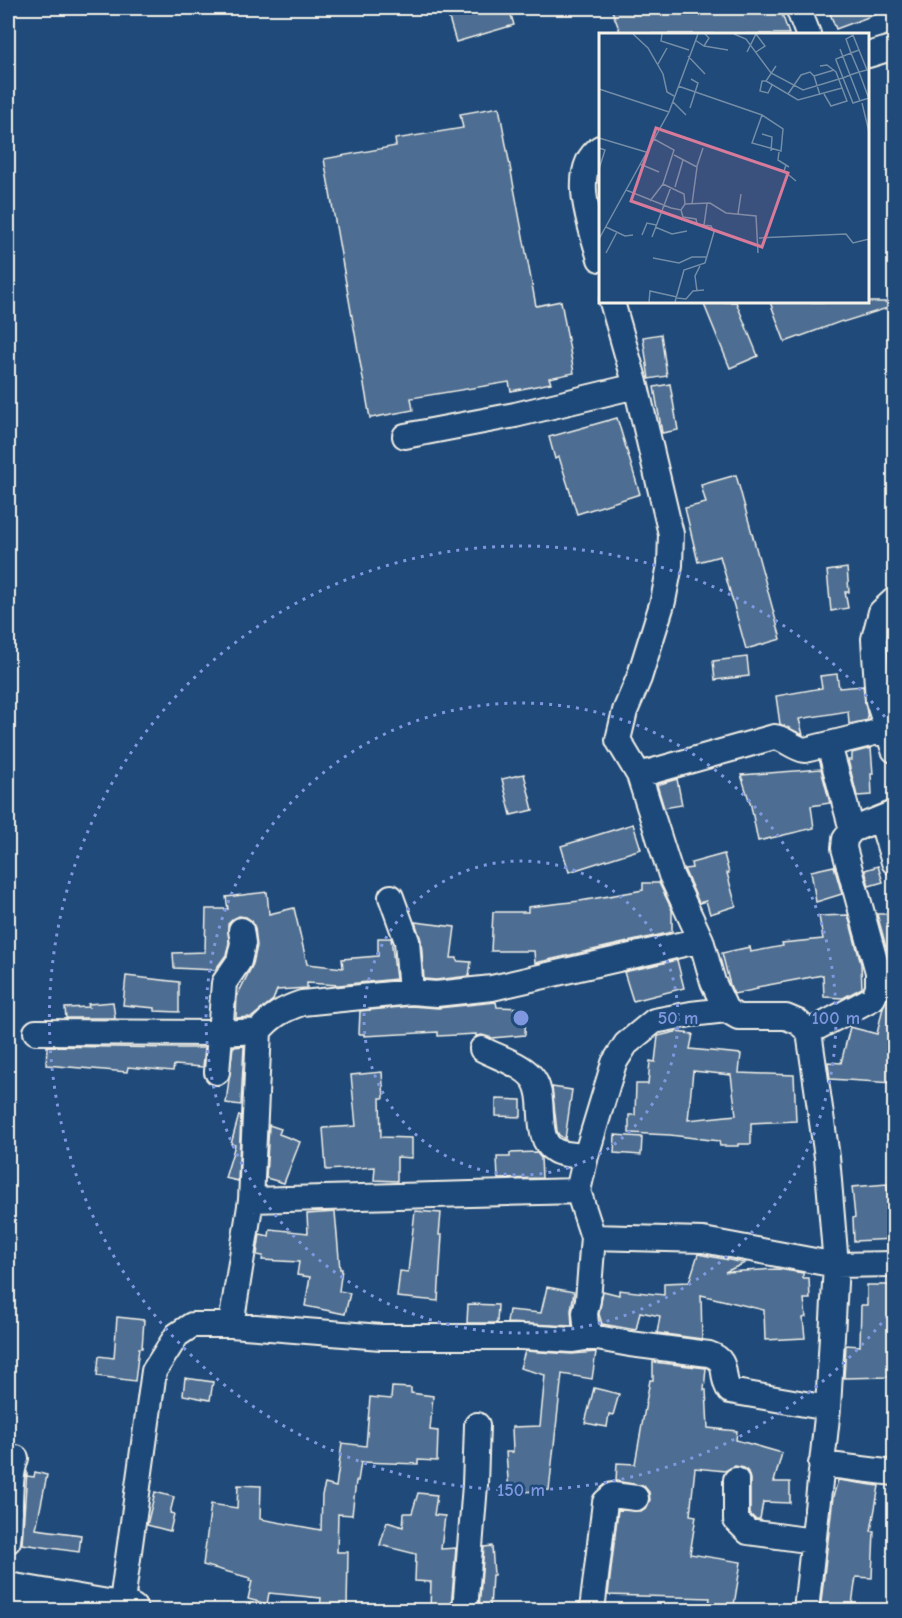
<svg xmlns="http://www.w3.org/2000/svg" width="902" height="1618" font-family="'Comic Neue',sans-serif">
<style>
.building{fill:#4d6e92;stroke:#f4f1e8;stroke-width:1.5;fill-rule:evenodd}
.lines{fill:none;stroke-linecap:round;stroke-linejoin:round}
.minor-casing{stroke:#f4f1e8;stroke-width:28}
.major-casing{stroke:#f4f1e8;stroke-width:36}
.minor{stroke:#1f4a7a;stroke-width:24}
.major{stroke:#1f4a7a;stroke-width:32}
.ring{fill:none;stroke:#7e97df;stroke-width:3;stroke-dasharray:3 6}
.inset-road{fill:none;stroke:#748da6;stroke-width:1.5}
.view{fill:#d87a9a;fill-opacity:0.15;stroke:#d87a9a;stroke-width:3}
.inset-edge{fill:none;stroke:#f4f1e8;stroke-width:3}
.centre{fill:#7e97df;stroke:#1f4a7a;stroke-width:3}
.ring-label{font-size:18px;text-anchor:middle;font-weight:bold;fill:#7e97df;stroke:#1f4a7a;stroke-width:5;stroke-linejoin:round;paint-order:stroke}
</style>
<rect width="100%" height="100%" fill="#1f4a7a"/>
<filter id="ink" filterUnits="userSpaceOnUse"><feTurbulence type="fractalNoise" baseFrequency=".0167" numOctaves="2"/><feDisplacementMap in="SourceGraphic" scale="12" xChannelSelector="R" yChannelSelector="G"/><feConvolveMatrix kernelMatrix="1 2 1 2 8 2 1 2 1" color-interpolation-filters="sRGB"/></filter>
<g filter="url(#ink)">
<path class="building" d="M446 8H509L514 25 456 42Z
M611 8H780L789 34H621Z
M828 8H889L890 9 836 29Z
M499 107 536 306 561 301 574 373 549 378 551 383 511 391 509 382 411 398 413 410 370 418 324 159 396 146 395 139 463 128 460 114Z
M703 302H736L758 356 730 368Z
M770 302H894V306L843 322 842 321 785 342Z
M661 334 667 376 649 379 643 337Z
M670 384 678 430 662 433 654 387Z
M617 418 640 494 577 514 559 457 555 459 549 437Z
M736 475 781 639 746 649 720 556 698 562 685 508 706 503 701 485Z
M847 568 849 592H845L848 608 831 611 827 571Z
M747 657 749 676 715 680 713 661Z
M837 674 839 688 863 686 868 720 849 724 848 711 799 719 803 735 780 724 776 696 822 688 820 676Z
M871 748 873 774H871L872 795 857 796 848 760H852V753Z
M821 769 830 803 811 806 814 828 758 841 751 806 741 775Z
M524 774 533 810 511 815 502 779Z
M677 779 682 805 664 808 657 785Z
M633 824 641 849 569 872 561 846Z
M724 854 729 873H727L736 906 710 914 706 901 699 903 684 869 692 868 691 863Z
M834 866 842 894 816 902 811 871Z
M878 866 883 882 869 886 865 870Z
M643 883H659L672 910V932L535 963 534 951H491L493 912H528V907L580 901 643 890Z
M267 892 269 914 294 908 307 964 343 968 342 959 378 956V938H391L396 979 339 985 307 983V988L277 990 273 1000 252 1017 236 1018 237 996 253 964 257 946 255 928 252 921 246 917 239 916 233 919 228 924 229 943 226 955 215 970 174 968 173 953 205 952 206 909H228L226 897Z
M877 914H894V949L887 950Z
M848 915 861 964 862 988 843 998 824 997 823 975 757 987 758 989 734 994 730 985 722 953 750 947 751 952 783 946 782 943 823 939 819 916Z
M415 922 455 927 451 958H457V961L471 962 469 976 436 980 424 979 421 940Z
M677 960 684 988 633 1001 624 972Z
M126 976 179 982V1012L155 1011V1008L123 1005Z
M892 989H894V1083L830 1079 828 1062 841 1063 850 1027 877 1034 883 1007Z
M113 1002 115 1018H66L65 1008 89 1007 88 1004Z
M496 1002 497 1007 526 1008 525 1035 492 1038 482 1035 476 1036V1034L438 1036V1032L364 1036V1034H359L360 1011 411 1006 438 1008Z
M675 1032 693 1034 690 1049 741 1054 739 1073 794 1075 796 1121 751 1123V1144H738V1146H720L719 1141 670 1135 629 1133V1115H635L636 1084H648L650 1061 655 1062 658 1036ZM693 1071 731 1075 736 1115 688 1120Z
M47 1046 179 1048H205L203 1067 174 1065 173 1071 128 1067 127 1072 46 1065Z
M244 1046 241 1105 226 1103 233 1047Z
M382 1072 384 1098H380L381 1137 412 1138V1158L397 1157V1181L374 1180 375 1167 326 1170 323 1128 356 1126 351 1075Z
M552 1087 572 1090 565 1139 559 1135 557 1131Z
M496 1099 521 1100V1117L496 1116Z
M239 1115 241 1116 238 1181 225 1178 235 1145 231 1144Z
M269 1125 281 1129 279 1134 300 1142 284 1183 266 1178Z
M615 1135 642 1137 641 1155 614 1153Z
M536 1152 541 1158 542 1178 498 1179 497 1157H510V1153Z
M887 1184 890 1216 893 1215 894 1239 854 1241 853 1218 855 1217 852 1187Z
M415 1211 441 1213 439 1235H442L438 1301 397 1297 400 1271 408 1272Z
M335 1212 340 1269H342L339 1291 350 1293 345 1314 305 1306 310 1277 297 1275 299 1262 262 1260 263 1256 257 1255 260 1234 269 1236 270 1229 308 1233 307 1214Z
M698 1254 745 1263 725 1272 778 1269 803 1273V1278H809L810 1299H804L806 1317 803 1318 805 1338 765 1340 764 1310 701 1295 702 1339 657 1333 660 1316 640 1312 636 1330 602 1324 599 1314 603 1291 619 1295V1290L664 1295V1283L689 1282Z
M867 1285H894V1333L891 1332 890 1377 844 1378 846 1345 860 1346 861 1305H867Z
M547 1287 574 1292 571 1310 572 1326 507 1323 509 1310 541 1313Z
M468 1304 498 1305 497 1323H467Z
M117 1317 144 1320 142 1348H139L135 1381 97 1376 99 1356 114 1358Z
M525 1351 572 1354 596 1352 592 1379 562 1374 549 1490 509 1493 506 1452H513L512 1427 540 1426 545 1375 520 1368Z
M653 1362 706 1368 704 1390H706L708 1428 737 1431 736 1440 782 1453 774 1482H790V1503L763 1502 760 1519H755L750 1514V1479L748 1472 744 1468 735 1466 725 1471 695 1468 690 1515 696 1516 690 1554 741 1562 733 1611H708L710 1598 608 1595 618 1510 641 1511 647 1507 650 1500 649 1492 644 1486 616 1481 617 1463 635 1464 650 1380H653Z
M185 1378 213 1382 210 1400 183 1395Z
M392 1387 411 1388V1393L433 1396 430 1430 438 1431 437 1461 418 1460V1464L361 1462 358 1481H356L352 1515 338 1514 337 1552H348L347 1609H320L321 1598 269 1593 267 1604 248 1599 252 1581H249L250 1578 203 1565 211 1504 237 1508 238 1485 261 1486 260 1519 321 1530 322 1495 325 1484 336 1487 342 1443 366 1446 370 1397 391 1399Z
M594 1388 619 1394 613 1415 609 1414 607 1427 585 1423Z
M27 1471V1476L34 1477 35 1472 47 1475 36 1529 81 1535 79 1552 22 1544Z
M838 1480 879 1486 871 1531H874L872 1578 856 1577 851 1611H820L833 1497Z
M155 1492 174 1497 170 1513 174 1514 170 1531 147 1525Z
M418 1493 437 1495 434 1515 445 1516 441 1549 456 1548 451 1608H430L431 1582 415 1581 416 1554 380 1545 387 1522 403 1527 404 1513H412Z
M492 1546 494 1575H492L490 1609 479 1608 484 1547Z"/>
<g class="lines">
<g class="minor-casing">
<path id="minor" d="M798 8 808 34
M868 55 894 47
M600 148C568 170 592 229 600 259
M612 302 636 386 671 534 670 565 663 601 639 678 625 711 618 740 639 775 671 875 701 940 713 982 726 1010 738 1017H786L798 1022 809 1032 827 1157 836 1265 828 1408 806 1610
M405 436 515 415 636 386
M894 600 881 612 874 639 878 701 894 750
M829 745 852 830
M639 775 774 737C785 738 793 748 805 750L886 730
M881 819 894 862
M391 897 407 941 411 992
M36 1032 219 1033 259 1031
M809 1032 873 998 878 988V972L844 848 845 839 852 830 894 813
M482 1049C497 1057 519 1063 531 1076 549 1095 532 1137 554 1150 561 1155 576 1155 586 1156
M217 1072 224 983 239 961 243 943 241 930
M251 1200 578 1191
M593 1237 703 1240 836 1265 894 1264
M231 1325 251 1200 259 1031C271 1016 284 1009 302 1003L411 992 436 994 492 988 701 940
M592 1337 630 1344 709 1354C731 1361 719 1377 730 1391L828 1408
M821 1464 894 1473
M736 1480V1520L748 1532 813 1541
M8 1541C12 1513 7 1485 16 1458
M121 1609 154 1371 177 1335 192 1325H231L381 1337H521L573 1340 592 1337 586 1324 585 1313 588 1300 593 1237 578 1191 586 1156 614 1063 626 1044 654 1021 691 1014 726 1010
M465 1610 475 1485 477 1425
M592 1610 605 1502 613 1495 636 1498"/>
</g>
<g class="major-casing">
<path id="major" d="M8 1589 131 1610"/>
</g>
<use href="#minor" class="minor"/>
<use href="#major" class="major"/>
</g>
</g>
<g class="ring">
<circle cx="521" cy="1018" r="157"/>
<circle cx="521" cy="1018" r="315"/>
<path d="M893 1309A472 472 0 1 1 893 727"/>
</g>
<g transform="translate(599 33)">
<rect width="270" height="270" fill="#1f4a7a"/>
<path class="inset-road" d="M34 1 49 15 64 41 68 59 75 63M63 1 62 8 90 17M135 1 147 6 172 40 204 57 240 46 244 45 251 42 260 39 252 20 247 6 254 2 260 17 252 20 237 26V27L244 45 254 70 270 65M96 7 105 13 110 5 106 1M105 13 129 17M241 16 261 68M260 17 268 37 260 39 270 66M148 19 157 1 166 13 157 19M89 23 106 41M59 31 68 15M177 33 167 48 199 67 243 55M221 33 228 32 237 39 248 68 232 73 225 61M167 48H163L161 58 169 60 173 52M79 53 163 82 184 96 182 118 153 110 163 82M0 56 70 79M189 61 202 42 211 39 215 43M221 62 215 43 235 37M74 69 87 82M263 70 270 99M91 75 99 50 92 46M163 101 173 104 172 118M0 105 47 119M55 106 75 117 64 151 85 161 86 171M0 115 6 117 0 136M180 119 179 127 190 134M75 122 98 134 93 171M41 131 60 139M187 132 185 138 197 148M98 133 104 115M76 154 84 127M27 157 72 175 82 177 86 171 111 170 127 180 157 183 159 220M51 168 64 151M139 181 142 161M105 192 108 171M7 194 26 203 34 202M56 194 73 201 88 198M43 202 48 190 57 192M53 204 72 154M160 205 247 201 254 210 270 206M0 206 70 79 99 1M7 220 18 199M54 225 80 230 93 224H108M98 258 96 243 101 233M78 265 87 266 94 258 105 257M50 269 51 258 78 264M76 269 85 237 106 230 115 199 112 193 98 191 97 186 84 184 82 177"/>
<path class="view" d="M57 95 189 140 163 214 32 168Z"/>
<rect width="270" height="270" class="inset-edge"/>
</g>
<circle cx="521" cy="1018" r="9" class="centre"/>
<g class="ring-label">
<text x="678" y="1024">50 m</text>
<text x="836" y="1024">100 m</text>
<text x="521" y="1496">150 m</text>
</g>
<rect width="902" height="1618" fill="none" stroke="#1f4a7a" stroke-width="30"/>
<rect x="15" y="15" width="872" height="1588" fill="none" stroke="#f4f1e8" stroke-width="2" filter="url(#ink)"/>
</svg>
